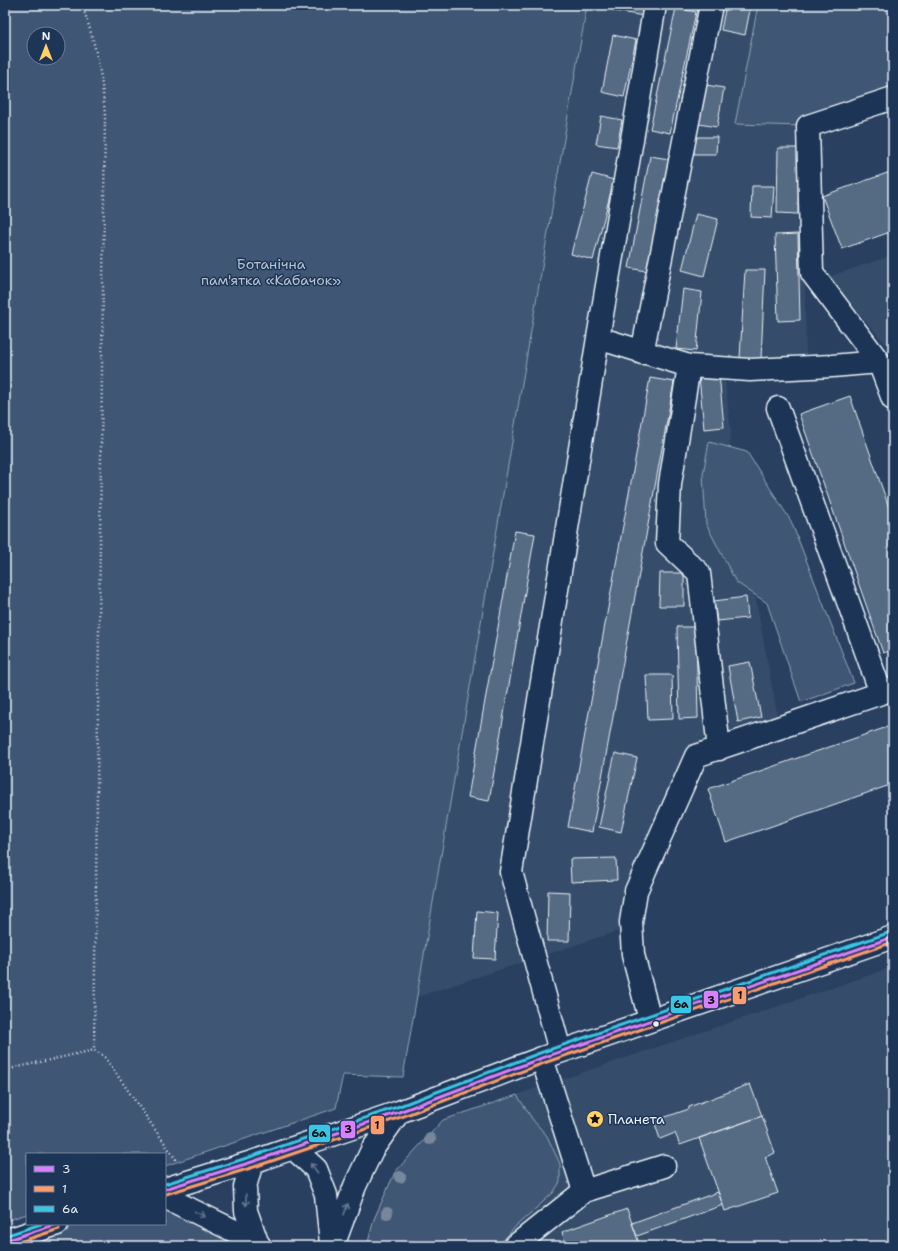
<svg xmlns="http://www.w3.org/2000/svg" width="898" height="1251" font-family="'Shantell Sans',sans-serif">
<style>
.built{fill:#364d6b}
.green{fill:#415774;stroke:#94a4b6;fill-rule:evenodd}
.building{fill:#556a83;stroke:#e8f1f8}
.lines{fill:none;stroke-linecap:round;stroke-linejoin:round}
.minor-casing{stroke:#e8f1f8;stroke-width:25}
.path{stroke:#e8f1f8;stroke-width:2.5;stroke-dasharray:1 3;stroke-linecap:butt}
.minor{stroke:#1d3557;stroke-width:22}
.bus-1-casing{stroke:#1d3557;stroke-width:6}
.bus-2-casing{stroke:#1d3557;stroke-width:6}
.bus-3-casing{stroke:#1d3557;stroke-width:6}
.bus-1{stroke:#d880ff;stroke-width:3}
.bus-2{stroke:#fc9b6d;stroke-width:3}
.bus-3{stroke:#3ac5e4;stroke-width:3}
.tree{fill:#77889e}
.oneway{stroke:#64778f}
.bus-dot{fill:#e8f1f8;stroke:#1d3557;stroke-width:1.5}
.labels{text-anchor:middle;stroke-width:3;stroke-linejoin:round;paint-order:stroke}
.park-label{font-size:14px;fill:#b6c3d0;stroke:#1d3557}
.poi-label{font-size:14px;fill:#e8f1f8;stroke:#1d3557;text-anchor:start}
.line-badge{stroke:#1d3557;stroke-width:1.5}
.pale-badge-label{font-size:11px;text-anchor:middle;font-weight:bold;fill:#111}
</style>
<rect width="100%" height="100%" fill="#294061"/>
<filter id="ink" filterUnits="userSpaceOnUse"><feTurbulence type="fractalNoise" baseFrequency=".025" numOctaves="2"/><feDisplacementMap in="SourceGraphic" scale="8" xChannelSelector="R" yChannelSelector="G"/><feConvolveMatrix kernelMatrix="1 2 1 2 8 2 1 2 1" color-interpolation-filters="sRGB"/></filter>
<g filter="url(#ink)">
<path class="built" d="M587 5H758L735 123 802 126 806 361 723 363 731 433 718 517 754 589 778 719 689 747 628 886 624 929 417 997Z
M893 255V361L889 348 828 277Z
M893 967V1246H367L374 1219 395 1172 443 1120Z"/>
<path class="green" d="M5 5H587L403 1077 343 1075 336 1108 165 1166V1154H27V1214L5 1221ZM34 34H58V58H34Z
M758 5H893V98L802 126 735 124Z
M709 442 747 452 791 521 854 683 801 702 767 603 736 582 706 524 703 474Z
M517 1095 533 1120 547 1136 560 1164V1182L553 1193 517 1225 498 1246H367L374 1219 395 1172 443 1120Z
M165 1197 258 1246H5L57 1224H165Z"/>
<path class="building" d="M615 5H646L644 16 614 11Z
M726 5H751L745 35 721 30Z
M676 8 696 12 670 133 650 129Z
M613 35 636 40 624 97 602 92Z
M706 85 724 88 717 127 699 124Z
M601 116 622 120 617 147 596 144Z
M694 137H717L716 154H694Z
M778 148H799L798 214 777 213Z
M650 156 669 159 647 271 629 268Z
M893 171V231L842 249 822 196Z
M592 174 614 180 593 260 571 254Z
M752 186H774L772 218 751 217Z
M696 214 718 219 704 276 682 270Z
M798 234 800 320 778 321 775 235Z
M745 270H765L761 359 740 358Z
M683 289 702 292 696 351 676 349Z
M719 374 724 427 704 429 699 376Z
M650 378 674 382 592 832 568 827Z
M850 396 893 519V650L883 653 799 414Z
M515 531 535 534 489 801 468 797Z
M660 573H684V606H659Z
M746 597 748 618 717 621 714 601Z
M677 627H696L698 718 679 719Z
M750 662 761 717 738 722 728 666Z
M646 675H672L673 719 648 720Z
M893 725V784L726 842 708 789Z
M615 753 637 758 621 832 599 827Z
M616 858 617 880 571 882 570 859Z
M548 891 570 892 569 941H547Z
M477 911 498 913 495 959 474 958Z
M750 1084 762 1116 680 1145 675 1133 660 1139 654 1121 689 1109V1107Z
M762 1116 775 1153 765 1157 778 1193 725 1211 699 1138Z
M718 1192 723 1205 637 1236 632 1223Z
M627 1209 640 1246H566L562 1232Z"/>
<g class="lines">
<g class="minor-casing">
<path id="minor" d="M893 98 808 126 812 273 879 362 893 399
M598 338 689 366 750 370 832 366 879 362
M642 353 711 5
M689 366 670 484 667 543 699 573 719 749
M778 408 881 693
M650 1020 633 955 631 922 636 891 696 756 893 689
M560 1051 511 872 598 338 655 5
M542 1058 584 1191
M293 1148 316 1169 326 1195 331 1243
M252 1162 245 1187 246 1211 257 1242 260 1246
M165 1189 252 1162 399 1112 542 1058 893 937
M165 1197 257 1242
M5 1241 57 1224
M333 1246 355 1186 372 1150 399 1112
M515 1246 584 1191 664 1166"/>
</g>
<path class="path" d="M82 5C96 45 102 73 105 116L94 1050
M5 1070 94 1050 104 1056 177 1161"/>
<use href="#minor" class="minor"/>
<g class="bus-1-casing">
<path id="bus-1" d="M165 1189 252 1162 399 1112 542 1058 893 937
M5 1241 57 1224"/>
</g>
<g class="bus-2-casing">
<path id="bus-2" d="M166 1194 254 1167 401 1117 544 1063 893 942
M7 1246 59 1229"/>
</g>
<g class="bus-3-casing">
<path id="bus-3" d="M165 1184 250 1157 397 1107 540 1053 891 932
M5 1236 41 1224"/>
</g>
<use href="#bus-1" class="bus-1"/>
<use href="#bus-2" class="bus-2"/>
<use href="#bus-3" class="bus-3"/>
</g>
<g class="tree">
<circle cx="430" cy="1139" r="6"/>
<circle cx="400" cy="1177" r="6"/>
<circle cx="387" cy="1213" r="6"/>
</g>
<defs><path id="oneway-shaft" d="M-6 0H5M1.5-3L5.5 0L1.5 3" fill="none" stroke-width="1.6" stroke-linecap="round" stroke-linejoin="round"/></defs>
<g class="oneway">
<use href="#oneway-shaft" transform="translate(314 1168) rotate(-128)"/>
<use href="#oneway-shaft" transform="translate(246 1200) rotate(88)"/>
<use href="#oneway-shaft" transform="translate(346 1209) rotate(-71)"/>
<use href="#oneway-shaft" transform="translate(200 1214) rotate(26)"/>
</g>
</g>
<defs>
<g id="sight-disc" transform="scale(0.9)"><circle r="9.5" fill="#ffd166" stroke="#1d3557"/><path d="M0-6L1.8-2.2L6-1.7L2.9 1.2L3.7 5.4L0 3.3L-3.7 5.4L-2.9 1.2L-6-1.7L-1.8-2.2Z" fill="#111"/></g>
</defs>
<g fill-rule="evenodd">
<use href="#sight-disc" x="595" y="1119"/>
</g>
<circle class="bus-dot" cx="656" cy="1024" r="3.5"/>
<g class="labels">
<g class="park-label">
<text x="271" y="269">Ботанічна<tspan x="271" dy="16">пам'ятка «Кабачок»</tspan></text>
</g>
<g class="poi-label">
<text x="608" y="1124">Планета</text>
</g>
</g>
<g class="line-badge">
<rect x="732" y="986" width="15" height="19" rx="4" fill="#fc9b6d"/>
<rect x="703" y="990" width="16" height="19" rx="4" fill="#d880ff"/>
<rect x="670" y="995" width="22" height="19" rx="4" fill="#3ac5e4"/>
<rect x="370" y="1115" width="15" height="20" rx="4" fill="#fc9b6d"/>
<rect x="340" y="1120" width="16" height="19" rx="4" fill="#d880ff"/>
<rect x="308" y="1124" width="23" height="19" rx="4" fill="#3ac5e4"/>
</g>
<g class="pale-badge-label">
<text x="740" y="999">1</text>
<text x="711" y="1004">3</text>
<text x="681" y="1008">6а</text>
<text x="377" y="1129">1</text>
<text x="348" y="1133">3</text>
<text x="319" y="1137">6а</text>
</g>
<rect width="898" height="1251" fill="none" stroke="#1d3557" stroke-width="20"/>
<rect x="10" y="10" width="878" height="1231" fill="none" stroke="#e8f1f8" stroke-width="1.5" filter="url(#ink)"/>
<rect x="26" y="1153" width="140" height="72" fill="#1d3557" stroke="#6e8097"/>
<rect x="34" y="1166" width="20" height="6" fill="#d880ff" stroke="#6e8097"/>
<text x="62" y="1173" font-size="12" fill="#e8f1f8">3</text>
<rect x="34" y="1186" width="20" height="6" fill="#fc9b6d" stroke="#6e8097"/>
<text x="62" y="1193" font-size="12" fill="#e8f1f8">1</text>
<rect x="34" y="1206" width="20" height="6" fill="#3ac5e4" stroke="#6e8097"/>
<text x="62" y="1213" font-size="12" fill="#e8f1f8">6а</text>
<g transform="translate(46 46)"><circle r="19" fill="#1d3557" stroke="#6e8097"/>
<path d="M0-3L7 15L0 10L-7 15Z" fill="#ffd166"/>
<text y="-6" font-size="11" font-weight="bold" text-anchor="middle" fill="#e8f1f8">N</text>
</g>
</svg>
